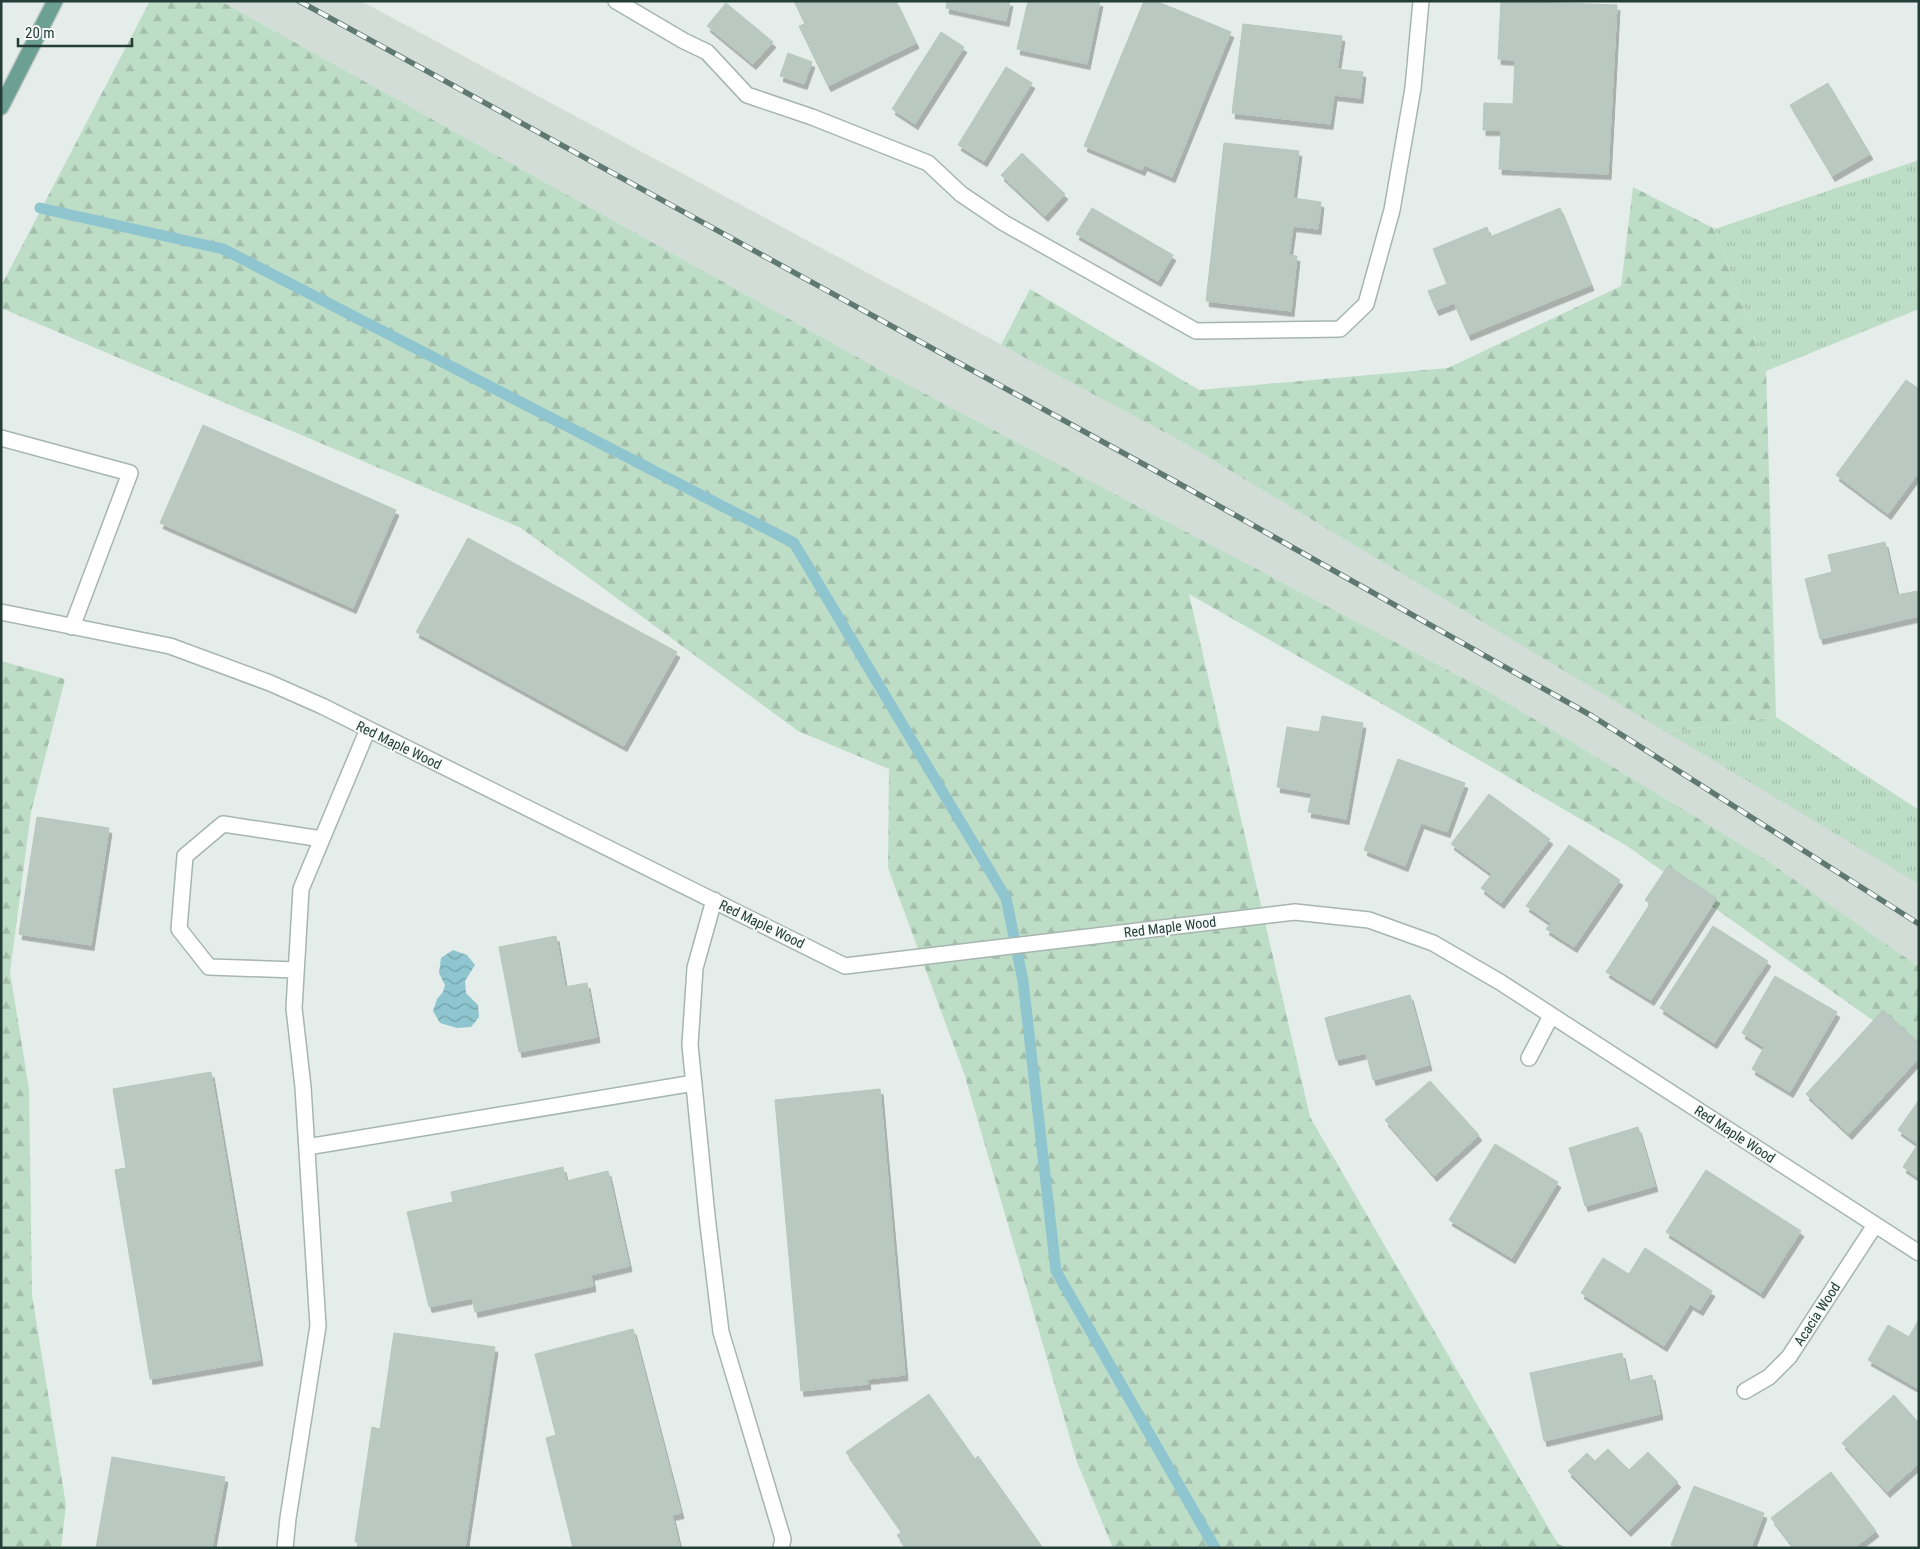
<svg xmlns="http://www.w3.org/2000/svg" width="1920" height="1549" font-family="'Roboto Condensed',sans-serif">
<style>
.built{fill:#d2ddd8}
.grass{fill:url(#grass-tufts)}
.forest{fill:url(#forest-firs)}
.water{fill:url(#water-waves)}
.lines{fill:none;stroke-linecap:round;stroke-linejoin:round}
.stream{stroke:#8fc5cf;stroke-width:11}
.building{fill:#bac8c2;stroke:#b7c6c0;filter:url(#shadow)}
.minor-casing{stroke:#a7b5b0;stroke-width:18}
.major-casing{stroke:#c2c9c7;stroke-width:18}
.minor{stroke:#fff;stroke-width:15}
.major{stroke:#6ba093;stroke-width:15}
.rail-casing{stroke:#5f7972;stroke-width:5.5}
.rail{stroke:#f5f9f7;stroke-width:4;stroke-dasharray:11;stroke-linecap:butt}
.labels{text-anchor:middle;stroke-width:4;stroke-linejoin:round;paint-order:stroke}
.street-label{font-size:14px;fill:#243e37;stroke:#f5f9f7}
</style>
<defs>
<pattern id="grass-tufts" width="24" height="20" patternUnits="userSpaceOnUse" patternTransform="scale(1.25)"><rect width="24" height="20" fill="#beddc7"/><path d="M3 7l-1-3M5 7V3M7 7l1-3M15 17l-1-3M17 17v-4M19 17l1-3" fill="none" stroke="#a3bfac"/></pattern>
<pattern id="forest-firs" width="22" height="20" patternUnits="userSpaceOnUse" patternTransform="scale(1.25)"><rect width="22" height="20" fill="#beddc7"/><path d="M5 1l3.5 6h-7zM16 11l3.5 6h-7z" fill="#a3bfac"/></pattern>
<pattern id="water-waves" width="16" height="10" patternUnits="userSpaceOnUse" patternTransform="scale(1.25)"><rect width="16" height="10" fill="#8fc5cf"/><path d="M0 5q4-4 8 0t8 0" fill="none" stroke="#75a1a9"/></pattern>
<filter id="shadow"><feDropShadow dx="3" dy="5.5" stdDeviation="0" flood-color="#0004"/></filter>
</defs>
<rect width="100%" height="100%" fill="#e4ede9"/>
<path class="built" d="M221 1H361L1179 440 1912 879 1919 884V967L1762 857 1486 690 884 372Z"/>
<path class="grass" d="M1919 160V309L1766 371 1715 229Z
M1776 717 1919 810V884L1666 732Z"/>
<path class="forest" d="M150 1H221L884 372 1486 690 1762 857 1919 967V1053L1627 846 1405 717 1189 594 1310 1117 1558 1544 1568 1548H1113L1077 1462 964 1073 888 868 889 769 798 731 521 528 1 308V286Z
M1633 187 1715 229 1766 371 1776 717 1666 732 1179 440 1001 345 1030 289 1199 390 1448 368 1621 286Z
M1 661 65 679 31 812 10 972 29 1089 32 1295 66 1505 61 1548H1Z"/>
<path class="water" d="M453 950 467 955 475 965 465 981 466 993 478 1005 479 1017 471 1027 457 1028 440 1023 433 1011 437 999 443 992 445 985 439 973 441 958Z"/>
<g class="lines">
<path class="stream" d="M40 208 223 249 794 543 1006 898 1023 981 1056 1271 1215 1548"/>
</g>
<path class="building" d="M794 1H896L916 43 828 86 799 26 805 24Z
M947 1H1010L1006 21 946 8Z
M1028 1H1100L1087 64 1017 49Z
M1144 1H1156L1231 32 1172 177 1144 165 1142 170 1084 146Z
M1501 1 1617 5 1608 174 1499 169 1501 130H1483L1484 103 1513 104 1515 60 1498 59Z
M726 3 773 42 753 64 707 26Z
M1243 24 1342 36 1337 69 1363 72 1360 98 1334 95 1330 124 1232 113Z
M941 32 964 47 915 124 892 109Z
M788 53 812 62 804 84 780 76Z
M1006 67 1032 83 984 161 958 145Z
M1828 83 1870 154 1832 176 1790 105Z
M1224 143 1299 151 1293 198 1321 202 1318 229 1293 226 1289 255 1297 256 1291 311 1206 301Z
M1022 153 1065 194 1045 216 1001 175Z
M1092 208 1173 255 1158 281 1076 234Z
M1560 208 1591 285 1468 335 1454 303 1436 310 1428 291 1447 284 1433 249 1487 227 1490 237Z
M1906 380 1919 389V472L1888 514 1836 475Z
M203 425 396 510 353 608 160 523Z
M468 538 677 652 624 746 416 632Z
M1885 542 1897 595 1917 591 1919 616 1820 639 1805 579 1832 572 1828 555Z
M1322 716 1363 723 1346 819 1308 812 1312 793 1277 787 1287 727 1319 732Z
M1398 759 1465 783 1447 832 1421 823 1405 866 1364 850Z
M1489 794 1550 839 1501 903 1481 888 1492 874 1451 844Z
M37 817 109 828 91 945 19 934Z
M1569 845 1620 880 1574 947 1546 929 1551 923 1526 906Z
M1668 866 1717 898 1651 1000 1606 972 1650 904 1645 900Z
M1713 926 1768 961 1714 1043 1660 1008Z
M556 936 565 987 587 983 597 1037 519 1052 499 947Z
M1775 976 1837 1012 1790 1092 1752 1069 1764 1047 1742 1033Z
M1410 995 1429 1065 1373 1080 1366 1053 1336 1060 1325 1018Z
M1883 1010 1919 1043V1058L1849 1134 1806 1094Z
M211 1072 260 1360 150 1379 115 1170 126 1168 113 1089Z
M1430 1081 1479 1135 1434 1176 1385 1120Z
M880 1089 905 1375 867 1379 868 1384 801 1391 775 1100Z
M1919 1100V1178L1903 1167 1918 1144 1898 1130Z
M1638 1127 1655 1186 1585 1206 1569 1148Z
M1495 1144 1558 1182 1512 1258 1449 1220Z
M563 1167 566 1181 608 1171 629 1266 591 1275 593 1286 475 1312 472 1298 429 1307 407 1212 453 1202 451 1192Z
M1706 1170 1801 1231 1761 1293 1666 1232Z
M1645 1248 1712 1291 1700 1310 1690 1304 1664 1346 1581 1293 1603 1258 1629 1274Z
M1919 1319V1389L1868 1360 1888 1325 1909 1337Z
M633 1329 681 1513 672 1515 680 1548H573L546 1438 556 1435 535 1354Z
M394 1333 495 1347 465 1548H357L358 1542H355L372 1427 380 1429Z
M1622 1353 1628 1381 1652 1375 1660 1414 1544 1441 1530 1373Z
M929 1394 975 1459 978 1456 1043 1548H906L897 1535 902 1532 846 1452Z
M1894 1395 1919 1423V1463L1887 1492 1842 1443Z
M1608 1449 1629 1470 1648 1452 1678 1482 1628 1531 1568 1471 1587 1453 1595 1461Z
M112 1457 225 1477 212 1548H96Z
M1831 1472 1876 1531 1854 1548H1794L1771 1518Z
M1694 1486 1764 1513 1751 1548H1678L1671 1545Z"/>
<g class="lines">
<g class="minor-casing">
<path id="minor" d="M616 1 684 41 707 52 747 95 812 117 928 163 961 194 1004 223 1196 331 1340 329 1366 304 1392 210 1413 88 1421 1
M1 438 130 473 72 627
M1 612 170 646 270 683 322 706 845 966 1295 912 1369 920 1433 943 1500 982 1919 1253
M714 900 695 968 690 1045 707 1216 721 1332 783 1539 781 1548
M296 970 209 967 179 929 185 856 223 824 322 839
M1529 1058 1551 1016
M307 1147 694 1083
M1745 1391 1769 1377 1789 1357 1875 1225
M285 1548 288 1518 318 1326 303 1087 294 1008 301 889 368 729"/>
</g>
<g class="major-casing">
<path id="major" d="M1 107 55 1"/>
</g>
<use href="#minor" class="minor"/>
<use href="#major" class="major"/>
<g class="rail-casing">
<path id="rail" d="M299 1 1187 488 1592 716 1919 924"/>
</g>
<use href="#rail" class="rail"/>
</g>
<g class="labels">
<g class="street-label">
<text transform="translate(399 745) rotate(26)" y="5">Red Maple Wood</text>
<text transform="translate(762 924) rotate(26)" y="5">Red Maple Wood</text>
<text transform="translate(1170 927) rotate(-7)" y="5">Red Maple Wood</text>
<text transform="translate(1735 1134) rotate(33)" y="5">Red Maple Wood</text>
<text transform="translate(1817 1314) rotate(-57)" y="5">Acacia Wood</text>
</g>
</g>
<rect width="1920" height="1549" fill="none" stroke="#243e37" stroke-width="5"/>
<path d="M18 38v8h114v-8" fill="none" stroke="#243e37" stroke-width="2.5"/>
<text x="25" y="38" font-size="15" fill="#243e37" stroke="#f5f9f7" stroke-width="4" paint-order="stroke">20 m</text>
</svg>
